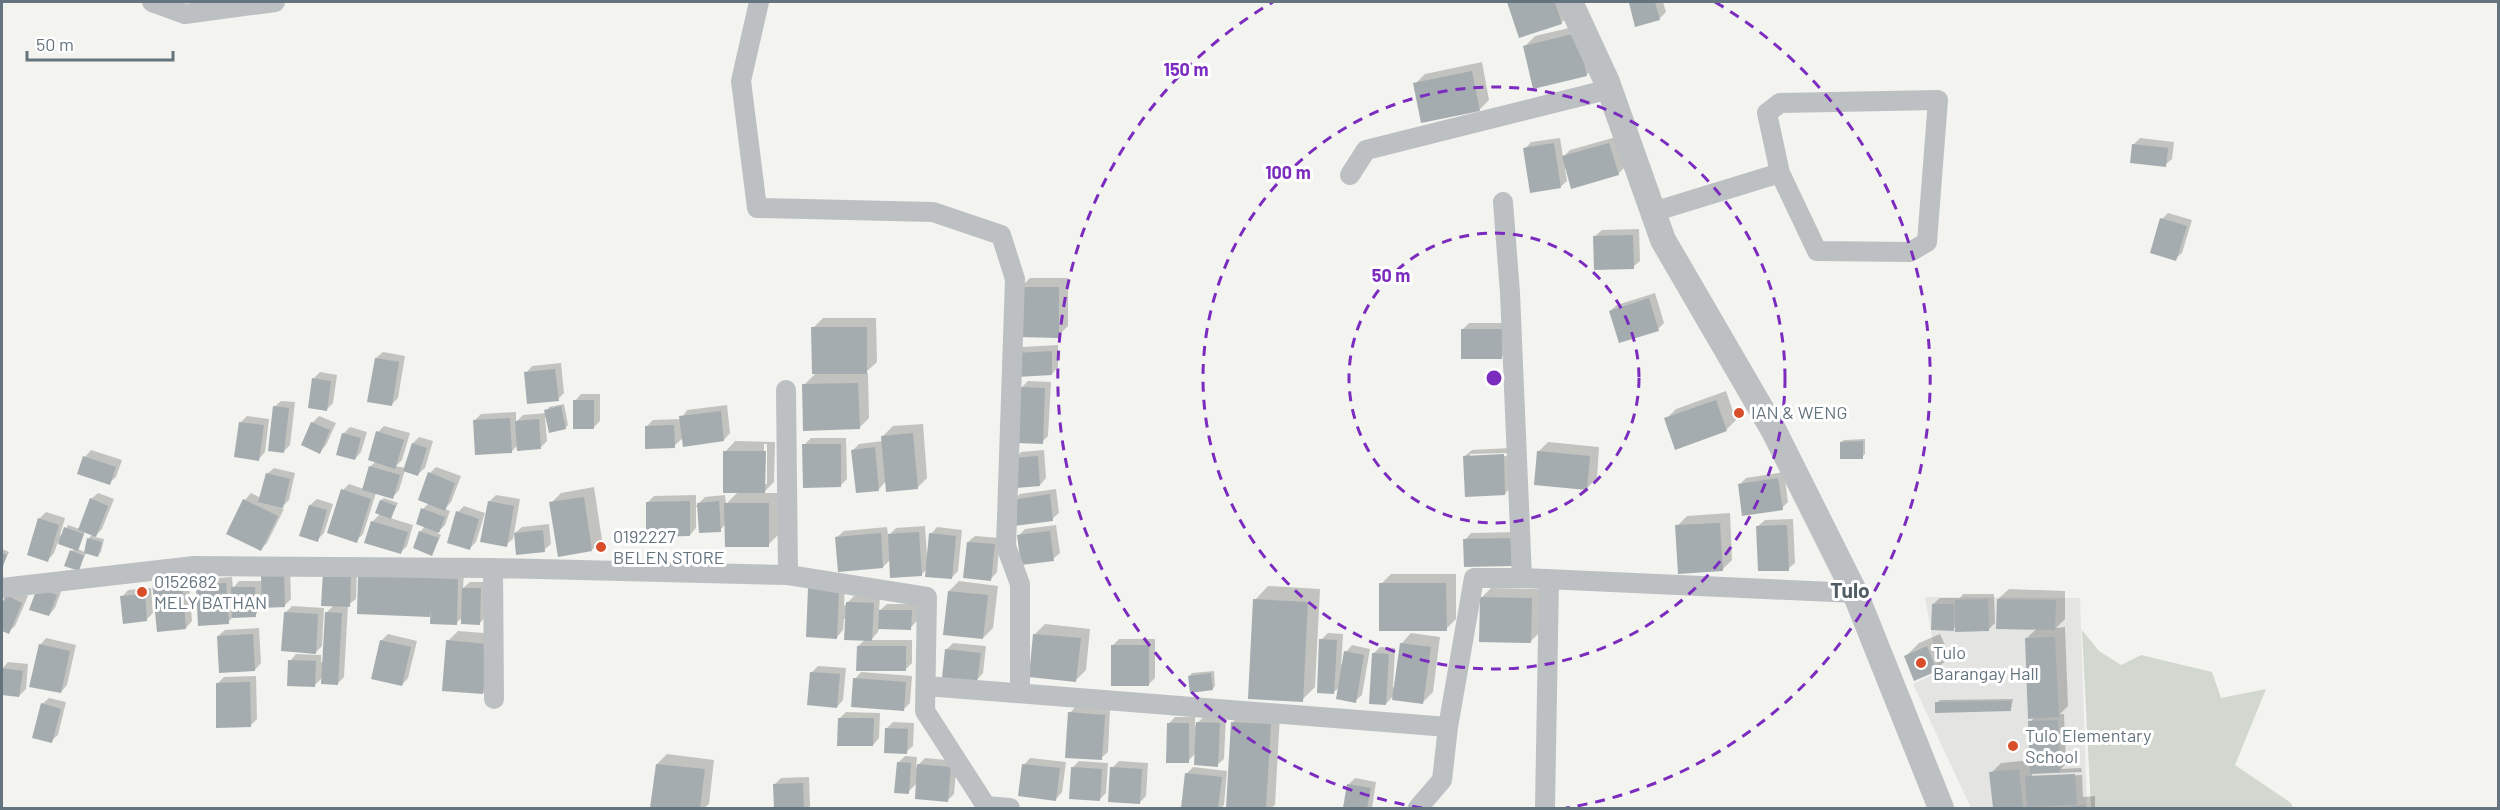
<svg xmlns="http://www.w3.org/2000/svg" width="2500" height="810" font-family="Barlow,sans-serif">
<style>
.built{fill:#e4e5e3}
.green{fill:#d2d8cf}
.shadow{fill:#0003;fill-rule:evenodd}
.building{fill:#a4acb0}
.lines{fill:none;stroke-linecap:round;stroke-linejoin:round}
.minor{stroke:#bcc0c3;stroke-width:20}
.tertiary{stroke:#bcc0c3;stroke-width:26}
.ring{fill:none;stroke:#7b2cbf;stroke-width:3;stroke-dasharray:10 8}
.poi-dot{fill:#d94e2a;stroke:#fff;stroke-width:2}
.labels{text-anchor:middle;stroke-width:6;stroke-linejoin:round;paint-order:stroke}
.poi-label{font-size:18px;fill:#64747f;stroke:#fff;text-anchor:start}
.quarter-label{font-size:21px;font-weight:bold;fill:#515d64;stroke:#fff}
.centre{fill:#7b2cbf;stroke:#fff;stroke-width:3}
.ring-label{font-size:18px;text-anchor:middle;font-weight:bold;fill:#7b2cbf;stroke:#fff;stroke-width:6;stroke-linejoin:round;paint-order:stroke}
</style>
<rect width="100%" height="100%" fill="#f3f3ef"/>
<path class="built" d="M1925 597 2080 598 2087 808H1971L1913 684 1938 672Z"/>
<path class="green" d="M2082 630 2099 651 2121 665 2141 655 2212 672 2221 698 2266 689 2235 765 2291 803 2293 808H2091Z"/>
<path class="shadow" d="M1509 2H1567L1571 13 1561 23 1520 37Z
M1632 2H1663L1666 12 1659 19Z
M1586 24 1596 65 1586 75 1525 46 1535 36Z
M1482 62 1489 100 1479 110 1415 84 1425 74Z
M1616 137 1625 167 1618 174 1565 169 1567 181 1560 187 1525 149 1531 142 1560 138 1563 157 1570 150Z
M2140 138 2174 142 2172 159 2165 165 2133 145Z
M2168 213 2192 220 2182 253 2175 259 2162 219Z
M1639 229 1640 261 1633 267 1595 236 1602 230Z
M1030 278H1068V326L1058 336 1020 288Z
M1655 293 1664 323 1658 329 1610 311 1617 305Z
M823 318H876L877 362 865 373H868L869 418 859 428 804 385 816 373 813 328Z
M1469 323H1508V351L1501 357 1462 330Z
M1058 345V367L1052 374 1016 375 1022 347Z
M383 352 405 356 398 398 392 404 376 358Z
M561 363 564 393 558 399 526 373 532 366Z
M320 372 337 375 333 403 326 410 314 378Z
M1028 381 1051 382 1048 436 1042 442 1021 388Z
M1726 391 1736 420 1726 430 1666 419 1676 409Z
M581 394H600V421L593 428 575 401Z
M281 401 295 402 290 445 284 451 274 407Z
M564 404 568 425 565 428 545 417 547 441 541 447 518 445 511 452 474 421 481 414 516 412V422L523 415 547 413 549 407Z
M727 405 730 433 724 440 683 438 674 446 646 427 653 420 681 419 687 410Z
M247 416 269 419 265 452 259 459 240 423Z
M319 416 336 423 326 445 320 452 312 423Z
M923 424 927 478 917 488 886 481 879 489 853 450 859 444 883 441V436L893 426Z
M384 426 410 433 402 460 396 466 405 468 413 443 419 437 433 441 425 468 418 474 405 470 399 490 393 497 376 493 363 534 356 541 343 490 349 484 364 489 370 467 376 461 378 432Z
M350 427 367 432 361 452 355 459 343 434Z
M811 438H846L847 479 840 486 804 445Z
M1865 439V454L1862 457 1841 442 1844 440Z
M735 441 775 442 774 482 763 493H778V535L768 545 726 524 720 530 699 507H696V528L690 535 648 502 654 496 696 495V506L705 497 725 495 726 504 738 492 725 452ZM764 444H767V484H764Z
M1548 442 1599 447 1597 478 1586 489 1538 452Z
M1510 448V453L1470 454V457L1510 456 1511 487 1505 494 1465 456 1472 450Z
M91 450 122 460 116 477 109 483 85 457Z
M1044 450 1046 478 1040 485 1015 459 1021 452Z
M436 467 461 476 451 502 445 509 450 511 445 525 437 533 441 535 432 554 420 532 425 526 423 509 429 503 430 473Z
M274 468 295 473 289 500 281 508 284 509 267 543 261 549 245 500 251 493 261 498 267 474Z
M1784 472 1788 502 1782 508 1739 485 1746 478Z
M594 487 602 540 592 550 551 503 561 493Z
M1056 489 1059 513 1052 519 1013 500 1020 494Z
M98 493 114 499 102 529 94 537 104 539 101 552 98 555 86 553 78 570 72 551 74 549 58 542 54 553 48 560 39 519 46 512 65 518 60 535 62 536 68 525 80 529 91 499ZM85 531 93 534 88 539 85 552 77 549Z
M496 495 520 499 513 539 506 545 489 502Z
M384 498 398 503 390 518 413 525 407 546 401 552 372 522 380 514 381 500Z
M317 499 333 504 324 533 317 540 310 505Z
M464 506 485 513 476 542 469 549 458 512Z
M1730 513 1732 560 1722 570 1677 526 1687 516Z
M1793 519 1795 563 1788 569 1758 526 1765 520Z
M549 524 551 544 544 550 515 533 522 527Z
M1056 525 1060 553 1053 559 1019 535 1025 529Z
M925 526 927 556 931 534 937 527 962 530 958 571 951 578 928 568 921 575 891 559 883 567 837 537 844 531 887 527 888 536 896 528Z
M1518 532V558L1465 540 1471 533Z
M975 536 1000 538 997 572 991 579 968 542Z
M2 549 9 552 2 567Z
M331 566 357 567 356 599 348 605 344 677 337 684 323 677 315 685 290 661 296 654 321 655V662H324L327 612 334 605Z
M290 569 291 599 284 606H262L255 616H234L228 622 197 586 204 579 232 577 233 588 239 581H263Z
M464 573 463 588 470 582H487L486 616 480 623 463 617 456 623 432 612 429 616 360 576Z
M188 574 192 621 186 628 154 583 160 576Z
M1391 574H1456V619L1446 629 1381 584Z
M959 581 998 586 993 628 983 638 949 591Z
M845 583 844 606 854 596 880 597 879 611 887 604H917V621L910 628H879L878 632 871 640H912V663L905 670 858 646 866 639 847 619H844L843 630 837 637 807 636Z
M1268 586 1320 589 1315 687 1302 700 1255 600Z
M151 588 153 613 146 620 122 597 128 590Z
M1491 588 1542 589 1540 632 1530 642 1481 598Z
M38 589H62L55 608 49 615Z
M2009 589 2065 591V619L2056 628 2065 627 2068 706 2060 714H2064L2066 764 2061 769 2081 768 2082 772 2032 774V777L2082 775 2083 797 2095 796V808H1994L1991 773 2001 763 2031 760 2030 722 2035 717 2027 638 2037 628 1998 599Z
M13 590 28 596 15 626 8 632 2 630V608Z
M1963 594H1994L1995 623 1988 630 1957 625 1953 629 1933 604 1940 598H1960Z
M292 606 324 608 322 646 315 653 285 613Z
M1045 624 1090 629 1086 670 1076 680 1035 634Z
M259 628 261 663 255 670 218 636 225 630Z
M458 631 497 634 493 683 483 693 448 641Z
M1328 633 1343 634 1341 666 1346 652 1352 645 1370 649 1362 695 1355 701 1340 686 1334 692 1321 640Z
M1411 633 1440 637 1433 692 1423 702 1394 695 1386 704 1373 654 1380 647 1395 648 1393 687 1395 688 1401 644Z
M388 634 417 641 408 678 402 685 381 641Z
M1940 634 1950 656 1936 670 1906 656 1919 643Z
M46 638 76 645 67 685 61 692 40 645Z
M1119 639H1155V678L1149 684 1112 646Z
M953 643 986 646 983 673 977 680 947 649Z
M8 662 28 664 26 689 19 696 2 694V669Z
M818 666 846 668 843 700 837 707 812 672Z
M1214 671 1215 686 1212 689 1189 676 1192 673Z
M861 672 912 676 910 703 903 710 855 679Z
M256 676 257 719 250 726 217 684 224 677Z
M49 698 66 702 58 735 51 741 42 704Z
M2013 699 2011 709 1937 703 1940 700Z
M1076 706 1110 709 1108 752 1101 758 1070 713Z
M846 712 880 713 879 738 873 745 839 719Z
M1243 712 1280 714 1275 805 1271 808H1228L1233 722Z
M1204 716 1226 717 1224 759 1217 765 1196 753 1188 761 1168 724 1175 717H1195V726Z
M893 722 914 723 913 746 906 752 887 728Z
M667 754 714 760 709 804 704 808H652L657 764Z
M905 756 917 757 916 767 925 758 957 761 954 794 948 800 917 783 908 792 899 762Z
M1030 758 1066 762 1062 792 1056 799 1024 765Z
M1079 761 1108 763 1106 793 1100 799 1073 767Z
M1119 761 1148 763 1146 796 1139 803 1112 768Z
M1193 767 1227 771 1224 805 1221 808H1183L1186 774Z
M809 777 810 806 808 808H775V784L781 778Z
M1355 778 1376 782 1372 808H1345L1348 785Z"/>
<path class="building" d="M1507 2H1555L1562 24 1519 38Z
M1655 2 1660 20 1635 27 1629 3Z
M1577 33 1587 76 1533 89 1523 46Z
M1472 71 1480 111 1421 123 1413 83Z
M1554 143 1561 188 1530 193 1523 148Z
M1609 143 1619 175 1571 189 1562 156Z
M2132 144 2168 148 2166 167 2130 163Z
M2160 218 2187 226 2176 261 2150 253Z
M1633 235 1634 269 1594 270 1593 236Z
M1018 287H1059V338L1018 337Z
M1649 298 1659 331 1619 343 1609 311Z
M811 327H867V374H812Z
M1461 329H1502V359H1461Z
M1052 351V375L1015 377 1014 353Z
M375 358 399 362 392 406 367 402Z
M555 369 559 401 527 404 524 372Z
M312 378 331 381 327 411 308 408Z
M858 383 860 429 803 431 802 384Z
M1020 387 1045 388 1043 444 1017 443Z
M573 400H594V429H573Z
M1716 400 1727 431 1675 450 1664 418Z
M273 406 289 408 284 453 268 451Z
M561 406 566 429 549 433 544 410Z
M721 411 724 441 683 447 679 416Z
M510 418 512 453 475 455 473 420Z
M539 419 541 449 517 451 515 421Z
M239 422 264 425 259 461 234 457Z
M311 422 330 430 320 454 301 445Z
M674 425 675 448 645 449V426Z
M376 431 404 440 395 469 368 460Z
M342 433 361 438 355 460 336 455Z
M913 433 918 489 886 492 881 436Z
M1863 441V459H1840V442Z
M412 443 427 448 418 476 403 471Z
M802 444H841V487L803 488Z
M875 447 879 491 856 493 851 450Z
M723 451H766L765 493H723Z
M1537 451 1590 456 1587 490 1534 485Z
M1504 454 1505 495 1465 497 1463 456Z
M83 456 116 467 110 485 77 474Z
M1038 456 1040 486 1016 488 1013 458Z
M369 466 400 475 393 499 362 490Z
M428 472 455 483 445 511 418 500Z
M266 473 290 479 283 508 258 502Z
M1778 478 1783 510 1742 516 1738 484Z
M341 489 371 499 357 543 327 533Z
M1050 494 1053 521 1015 526 1012 500Z
M584 497 592 551 558 557 549 502Z
M90 498 108 506 96 537 78 530Z
M243 499 278 516 261 551 226 534Z
M380 500 396 506 391 519 375 513Z
M488 501 514 506 507 547 480 542Z
M690 501V536L646 537V502Z
M719 501 721 532 699 533 697 503Z
M724 503H769V547H725Z
M309 505 327 510 318 542 299 536Z
M421 508 445 517 439 533 416 524Z
M456 511 479 519 470 550 447 543Z
M38 518 59 525 48 562 27 555Z
M371 521 408 532 401 554 364 543Z
M1720 523 1723 571 1678 574 1675 525Z
M1787 525 1789 571H1758L1756 526Z
M64 527 84 534 78 551 58 544Z
M543 530 545 552 516 555 514 533Z
M419 531 439 538 432 556 413 548Z
M1050 531 1054 561 1021 565 1017 535Z
M919 532 922 576 890 578 888 534Z
M881 533 883 568 838 572 835 537Z
M929 533 956 536 952 579 925 577Z
M87 538 102 542 98 557 84 553Z
M1512 538 1513 566 1464 567 1463 539Z
M967 542 995 544 991 581 963 578Z
M70 550 84 556 79 571 64 566Z
M2 553 7 555 2 569Z
M323 572 351 573 350 607 321 606Z
M261 575H284L285 607 262 608Z
M358 576 458 579 457 625 430 624 431 602 430 617 357 614Z
M182 580 186 629 157 632 152 582Z
M226 583 229 624 198 626 196 585Z
M1379 583H1446L1447 631H1379Z
M231 587H255L256 617 232 618Z
M37 588 57 595 49 616 29 610Z
M462 588H481L480 625 461 624Z
M808 588 839 589 837 639 806 637Z
M948 591 988 595 983 639 943 635Z
M145 594 147 621 123 624 120 596Z
M6 595 22 603 9 634 2 631V604Z
M1480 597 1532 598 1531 643 1479 642Z
M1253 599 1308 602 1303 702 1248 699Z
M1988 599 1989 631 1955 632V600Z
M1997 599 2056 600 2055 630 1996 629Z
M846 602 874 603 872 641 844 640Z
M1932 604H1954V631L1931 630Z
M879 610H912L911 630 878 629Z
M284 612 318 614 316 654 281 651Z
M325 612 342 613 338 685 321 684Z
M253 634 255 671 219 673 217 636Z
M1033 634 1081 638 1076 682 1029 677Z
M2055 637 2059 717 2028 719 2025 638Z
M1319 639 1337 640 1334 694 1317 693Z
M380 640 411 647 402 686 371 679Z
M446 640 488 644 483 694 442 691Z
M1400 643 1431 647 1423 704 1392 700Z
M39 644 70 651 61 693 29 687Z
M1111 645H1149V686H1111Z
M857 646H906V671H856Z
M1927 646 1937 671 1914 681 1904 656Z
M945 649 981 653 977 682 942 678Z
M1344 651 1364 655 1356 703 1336 699Z
M1372 653 1389 654 1386 705 1369 704Z
M288 660 316 661 315 687 287 686Z
M2 668 23 671 19 697 2 695Z
M810 672 840 674 837 708 807 705Z
M1211 673 1213 690 1190 693 1188 676Z
M853 678 906 682 904 711 851 707Z
M250 682 251 727 216 728V683Z
M2011 701V711L1935 713V702Z
M41 703 61 709 52 743 32 738Z
M1068 712 1105 715 1102 760 1065 758Z
M838 718H874L873 746H837Z
M2058 720 2060 772 2030 774 2028 721Z
M1196 722 1220 723 1218 767 1194 765Z
M1231 722 1271 724 1266 808H1226Z
M1167 723H1189V763H1166Z
M885 728 908 729 907 754 884 753Z
M897 762 911 763 909 794 894 793Z
M656 764 705 769 700 808H650Z
M917 764 951 767 948 802 915 799Z
M1022 764 1060 768 1056 801 1018 796Z
M1071 767 1102 769 1100 801 1069 799Z
M1110 767 1142 769 1140 804 1108 802Z
M2019 769 2023 808H1993L1989 772Z
M1185 773 1222 777 1218 808H1181Z
M2075 774 2077 805 2027 807 2025 776Z
M803 783 804 808H774L773 784Z
M1347 784 1371 788 1367 808H1343Z
M2085 805V808H2066V807Z"/>
<g class="lines">
<path class="minor" d="M152 2 185 14 275 2
M759 2 741 81 757 208 933 212 1001 235 1015 279 1006 546 1020 584V692
M1938 100 1927 242 1910 252 1817 251 1780 173 1767 113 1780 103Z
M1350 175 1366 150 1610 89
M1503 202 1510 293 1522 578
M1653 212 1780 173
M786 390 788 575
M493 568 494 699
M2 588 194 566 493 568 788 575 927 597 925 711 986 806 1010 808
M926 686 1448 727
M1418 808 1442 780 1448 727 1474 578H1522L1855 593
M1545 808 1549 579"/>
<path class="tertiary" d="M1570 2 1607 82 1663 240 1774 431 1855 593 1941 808"/>
</g>
<g class="ring">
<circle cx="1494" cy="378" r="145"/>
<circle cx="1494" cy="378" r="291"/>
<path d="M1422 808A436 436 0 0 1 1273 2M1715 2A436 436 0 0 1 1566 808"/>
</g>
<g class="poi-dot">
<circle cx="1739" cy="413" r="6"/>
<circle cx="601" cy="547" r="6"/>
<circle cx="142" cy="592" r="6"/>
<circle cx="1921" cy="663" r="6"/>
<circle cx="2013" cy="746" r="6"/>
</g>
<g class="labels">
<g class="poi-label">
<text x="1751" y="419">IAN &amp; WENG</text>
<text x="613" y="543">0192227<tspan x="613" dy="21">BELEN STORE</tspan></text>
<text x="154" y="588">0152682<tspan x="154" dy="21">MELY BATHAN</tspan></text>
<text x="1933" y="659">Tulo<tspan x="1933" dy="21">Barangay Hall</tspan></text>
<text x="2025" y="742">Tulo Elementary<tspan x="2025" dy="21">School</tspan></text>
</g>
<g class="quarter-label">
<text x="1850" y="598">Tulo</text>
</g>
</g>
<circle cx="1494" cy="378" r="9" class="centre"/>
<g class="ring-label">
<text x="1186" y="76">150 m</text>
<text x="1288" y="179">100 m</text>
<text x="1391" y="282">50 m</text>
</g>
<rect width="2500" height="810" fill="none" stroke="#64747f" stroke-width="6"/>
<path d="M27 51v9h146v-9" fill="none" stroke="#64747f" stroke-width="3"/>
<text x="36" y="51" font-size="18" fill="#64747f" stroke="#ffffff" stroke-width="4.5" paint-order="stroke">50 m</text>
</svg>
